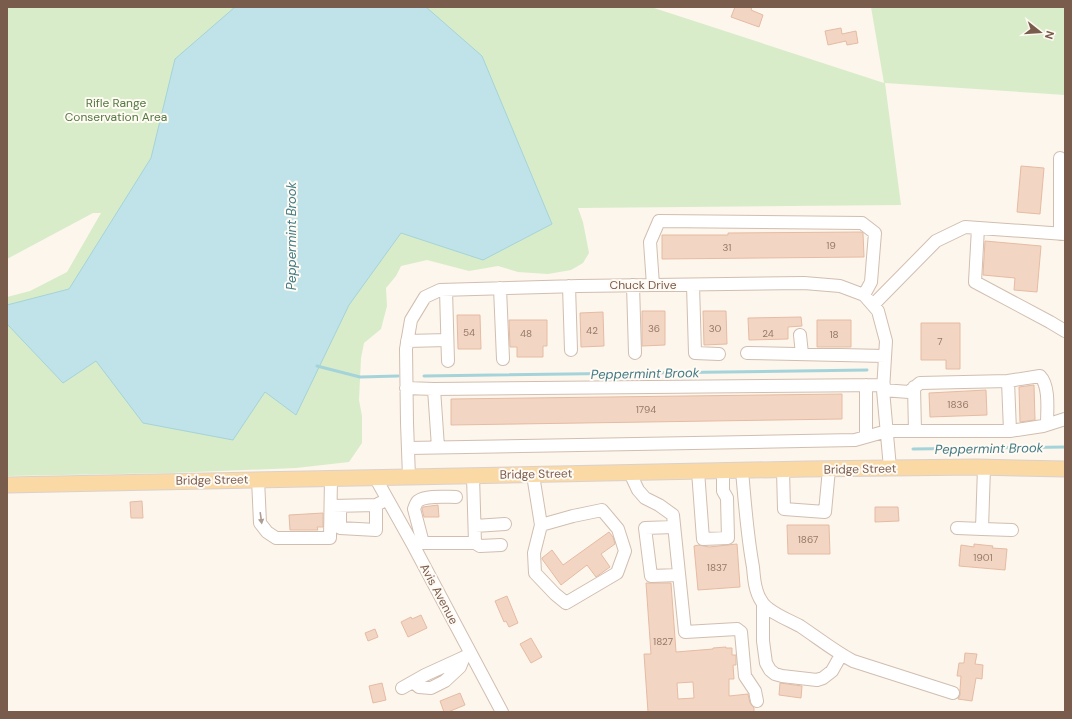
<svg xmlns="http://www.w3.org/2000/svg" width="1072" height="719" font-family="'DM Sans',sans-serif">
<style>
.green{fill:#d8ecc9}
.water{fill:#bfe3e8;stroke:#a5d3da}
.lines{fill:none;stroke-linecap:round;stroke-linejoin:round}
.stream{stroke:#a5d3da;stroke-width:3}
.building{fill:#f3d5c3;stroke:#e6bba3;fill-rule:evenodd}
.minor-casing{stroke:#d1beb0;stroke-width:14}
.major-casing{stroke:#dad1cd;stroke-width:17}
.minor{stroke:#fff;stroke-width:12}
.major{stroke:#fbd9a5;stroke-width:15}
.oneway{fill:#af9d94}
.labels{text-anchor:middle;stroke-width:4;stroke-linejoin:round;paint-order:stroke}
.number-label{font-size:10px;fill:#987a6a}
.park-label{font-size:12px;fill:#537a41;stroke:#fffaf3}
.street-label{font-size:12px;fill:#7a5c4d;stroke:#fffaf3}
.water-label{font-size:13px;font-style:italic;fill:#437c86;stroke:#fffaf3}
</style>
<rect width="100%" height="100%" fill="#fdf6ec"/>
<path class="green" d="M7 7H651L884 83 871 7H1065V95L885 83 901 205 578 208 583 222 589 253 583 263 571 270 548 274 518 272 498 266 469 271 427 260 401 266 396 276 386 288 387 306 381 329 364 343 361 358 359 400 362 416V443L349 462 296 468 171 473 7 476V297L30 291 67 272 101 213H93L7 259Z"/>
<path class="water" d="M235 7H426L482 56 552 224 483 260 401 233 349 305 296 415 265 392 233 440 143 423 96 361 63 383 7 324V305L69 289 151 158 175 59Z"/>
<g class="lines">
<path class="stream" d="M317 366 360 377 398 376
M424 376 867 370
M913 449 1065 447"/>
</g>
<path class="building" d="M735 7H752L751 10 763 15 759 27 731 17Z
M841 28 842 34 856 31 858 43 847 45 846 41 828 45 825 31Z
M1021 166 1044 168 1040 214 1017 212Z
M861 232 863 233 864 257 662 259V235H728V233Z
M985 241 1041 246 1037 292 1014 290 1015 278 983 275Z
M642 311H665V345L642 346Z
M703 311H726L727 344 704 345Z
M603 312 604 346 581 347 580 313Z
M457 315H480L481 349H458Z
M801 317 802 326 788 327V339L749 340 748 318Z
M509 320H547V346H543V357H517V347H510Z
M817 320H851V347H817Z
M921 323H960V369H946V360H921Z
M1034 385 1035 420 1020 422 1019 387Z
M986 390 987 415 930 417 929 393Z
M842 394V419L451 425V399Z
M142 501 143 518H131L130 502Z
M438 505 439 517H424L422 509 423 507Z
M875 507H898L899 521 875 522Z
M323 513V527H317L318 530H290L289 515Z
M787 525H829L830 554H788Z
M609 532 613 537 615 544 601 554 610 567 596 577 587 565 561 585 542 559V558L552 550 563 565Z
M737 544 740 587 698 590 694 546 699 545 709 547Z
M974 544 993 546 992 548 1007 549 1005 570 959 566 961 545 974 547Z
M646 583H671L676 652 713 649V648L726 647V648H732V655H736V665H733L734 679H729V696L748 694 750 703 754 708V712H648L644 654H651ZM693 682 694 698 678 699 677 683Z
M507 596 518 623 509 627 506 621 504 622 495 601Z
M421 615 427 628 408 637 401 622 411 617 412 619Z
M375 629 378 637 368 641 365 633Z
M531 638 542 657 531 663 520 644Z
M965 653 977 654 975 664 983 665 982 679 976 678 972 701 958 699 960 695V690L961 676H957L959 663H964Z
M382 683 386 700 373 703 369 686Z
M780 683 802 686 801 698 779 695Z
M460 693 465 705 448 712H444L440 701Z"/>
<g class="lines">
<g class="minor-casing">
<path id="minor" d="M978 228 975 282 1050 322 1065 331
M1060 234V158
M633 285 635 353
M653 285 650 242 659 221 862 223 875 233 871 282 864 295
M693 285 695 353 719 354
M569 286 571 350
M500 288 503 359
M446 290 448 361
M873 305 936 241 965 227 1065 234
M800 335 802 354
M407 341 447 340
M747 353 885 356
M1008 381 1040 376C1050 386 1047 411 1047 424
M866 385V437
M914 387 915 431
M406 388 434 389 884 385
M434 389 438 447
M1010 431 1043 426 1065 419
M408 448 855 440 887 431H1010L1008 381 920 383 909 392 883 390
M984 467 982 529 1012 530
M783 470 784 509 825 512 829 469
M698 471 703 539 728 538 727 498 723 491V471
M742 471C745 503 747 535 753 567 754 579 755 592 762 602 768 612 789 620 800 626 818 638 834 651 853 661L953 693
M630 473 638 490 645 498 659 505 673 515 685 632 737 629 741 632 745 676 755 691 757 701
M533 475 541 525 534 553 535 573 555 594 566 603 617 573 625 551 618 529 602 510 573 516 541 525
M375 477 412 543 502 712
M409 477 407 423 406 349 411 320 425 297 440 290 579 286 804 283 840 286 864 295 878 311 886 341 883 390 890 468
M258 479 260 523 267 532 276 538H330L331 478
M332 506 376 505 382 502
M340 506V528L376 530V505
M475 526 505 524
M674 527 645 528 651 576 679 575
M957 528 982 529
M412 543H475L473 476
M423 543 414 509C415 506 416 503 418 501 426 495 446 497 456 497
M475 543 480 546 501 545
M763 604V641L766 663 770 670 775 674 782 676 817 680 823 678 832 671 841 655
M413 682 419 687 431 688 445 681 460 667 464 657
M402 688 425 675 471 654"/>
</g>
<g class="major-casing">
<path id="major" d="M7 485 806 469 976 467 1065 469"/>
</g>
<use href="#minor" class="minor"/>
<use href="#major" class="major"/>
</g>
<defs><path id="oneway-solid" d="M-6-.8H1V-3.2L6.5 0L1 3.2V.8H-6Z"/></defs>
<use class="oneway" href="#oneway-solid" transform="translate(261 518) rotate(82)"/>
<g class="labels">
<g class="number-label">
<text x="831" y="249">19</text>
<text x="727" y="251">31</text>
<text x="654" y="332">36</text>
<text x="715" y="332">30</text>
<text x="592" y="334">42</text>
<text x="469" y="336">54</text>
<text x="526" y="337">48</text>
<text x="768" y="337">24</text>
<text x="834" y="338">18</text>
<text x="940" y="345">7</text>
<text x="958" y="408">1836</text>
<text x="646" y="413">1794</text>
<text x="808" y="543">1867</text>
<text x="983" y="561">1901</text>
<text x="717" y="571">1837</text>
<text x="663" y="645">1827</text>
</g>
<g class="park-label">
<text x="116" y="107">Rifle Range<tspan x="116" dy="14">Conservation Area</tspan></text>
</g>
<g class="street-label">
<text x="643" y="289">Chuck Drive</text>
<text transform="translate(860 469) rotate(-1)" y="4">Bridge Street</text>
<text transform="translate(536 474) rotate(-1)" y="4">Bridge Street</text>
<text transform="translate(212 480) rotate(-1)" y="4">Bridge Street</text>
<text transform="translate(439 594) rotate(62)" y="4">Avis Avenue</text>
</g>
<g class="water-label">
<text transform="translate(291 236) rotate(-90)" y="5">Peppermint Brook</text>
<text transform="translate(645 373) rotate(-1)" y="5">Peppermint Brook</text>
<text transform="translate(989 448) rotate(-1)" y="5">Peppermint Brook</text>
</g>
</g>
<rect width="1072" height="719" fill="none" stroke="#7a5c4d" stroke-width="16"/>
<g transform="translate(1040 32) rotate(107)" stroke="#fffaf3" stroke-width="3" paint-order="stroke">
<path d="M0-3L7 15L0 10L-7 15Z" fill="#7a5c4d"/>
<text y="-6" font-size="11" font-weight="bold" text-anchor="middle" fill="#7a5c4d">N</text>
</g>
</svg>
